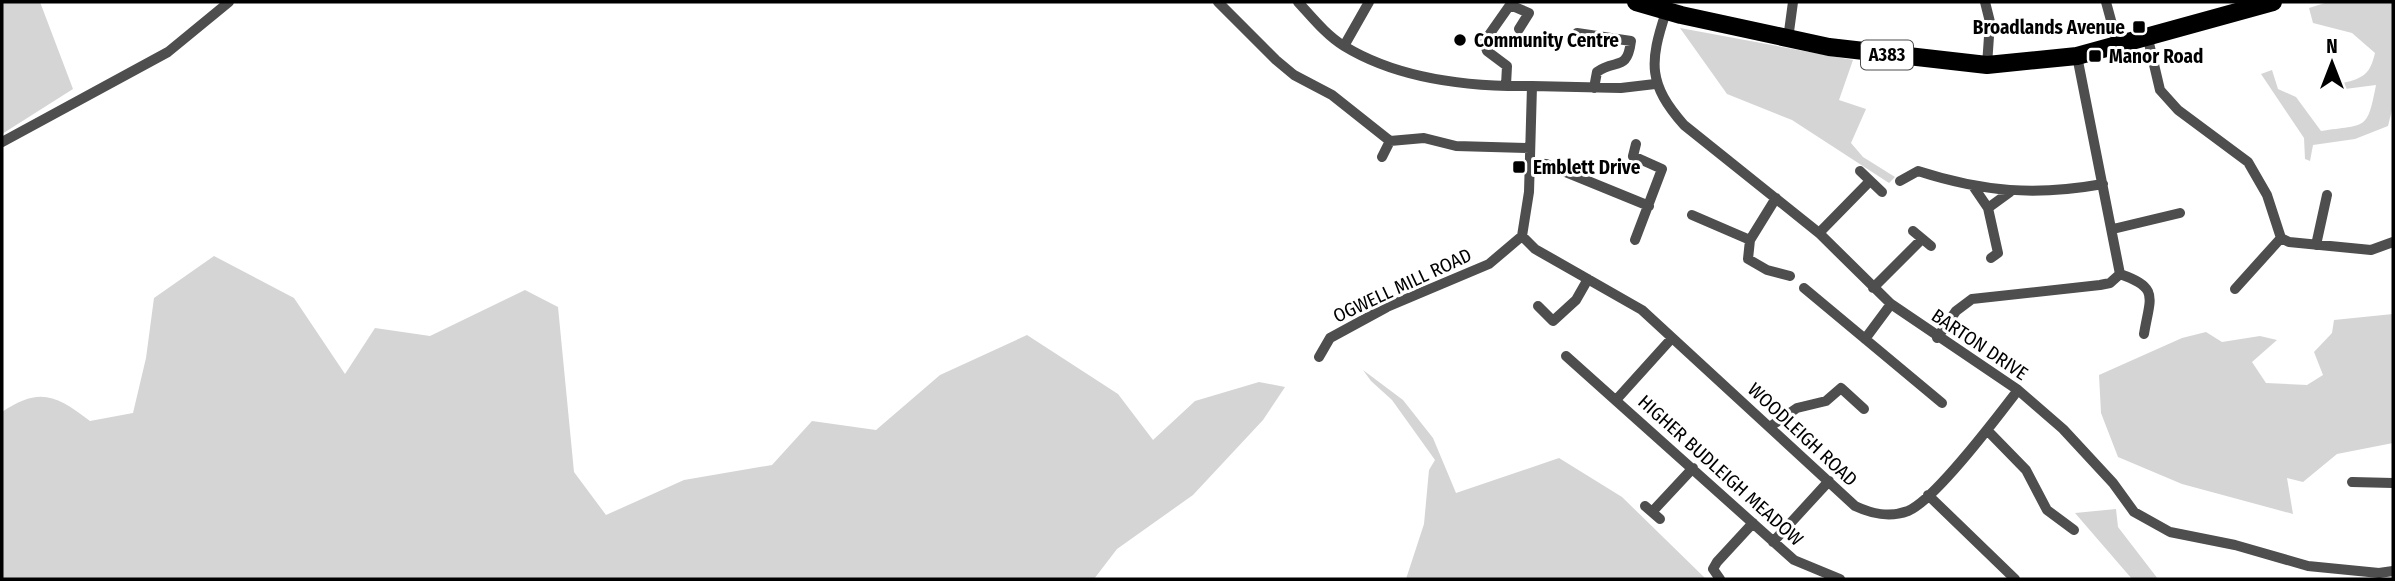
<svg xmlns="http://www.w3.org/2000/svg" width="2395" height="581" font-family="'Fira Sans Condensed',sans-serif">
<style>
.green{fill:#d5d5d5}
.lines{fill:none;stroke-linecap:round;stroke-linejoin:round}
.minor{stroke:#4e4e4e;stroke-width:10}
.primary{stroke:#000;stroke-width:18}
.poi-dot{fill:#000;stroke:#fff;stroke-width:2.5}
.labels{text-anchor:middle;stroke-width:6;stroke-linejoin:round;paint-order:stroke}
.shield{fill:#fff;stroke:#4c4c4c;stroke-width:2}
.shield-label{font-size:18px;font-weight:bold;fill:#000}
.poi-label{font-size:19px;font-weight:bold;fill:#000;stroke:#fff;text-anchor:start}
.street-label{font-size:19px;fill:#000;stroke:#fff}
</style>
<rect width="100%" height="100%" fill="#fff"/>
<path class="green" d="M2 2H40L73 89 2 134Z
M2328 2H2393V106L2388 126 2355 139 2313 145 2310 161 2305 159 2304 138 2261 74 2272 70 2278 89 2296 97 2321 131C2367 124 2367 131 2376 85L2345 89 2343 83C2364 78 2370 74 2375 53L2352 33 2313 23 2309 8Z
M1680 28 1853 60 1839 100 1866 109 1851 143 1863 157 1895 177 1889 183 1792 120 1727 94Z
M214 256 294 298 345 374 375 328 430 336 525 290 558 307 574 472 606 515 684 480 772 465 812 421 876 430 940 375 1027 335 1118 394 1153 440 1195 401 1259 382 1285 387 1263 420 1193 495 1117 549 1094 579H2V412C40 386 57 396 90 421L133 413 146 358 154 298Z
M2393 314V443L2337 454 2303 482 2287 478 2293 514 2182 484 2118 457 2101 413 2099 375 2182 338 2206 332 2222 342 2260 336 2277 340 2252 362 2266 383 2307 385 2323 375 2314 352 2332 333 2334 320Z
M1363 370 1403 400 1433 438 1456 493 1559 458 1622 497 1706 579H1406L1424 524 1429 470 1435 460 1392 400 1371 381Z
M2116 509 2118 527 2158 579H2132L2075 513Z"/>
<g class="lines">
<path class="minor" d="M1218 2 1276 60 1294 75 1332 95 1390 141 1424 138 1456 146 1529 148
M1298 2C1312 17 1326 35 1344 46 1398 79 1470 87 1532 86
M1985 2 1990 22 1987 65
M2106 2 2118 46
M1666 12C1649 63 1648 84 1684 125L1819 233 1891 304 2018 390 2063 429 2113 483 2134 512 2170 532 2235 545 2308 566 2379 573 2393 571
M1577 33 1631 41C1627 73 1615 58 1597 72L1594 88
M1788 39 1793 2
M2148 39 2160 90 2178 110 2248 162 2267 195 2281 238 2289 242 2371 250 2393 242
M1344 46 1369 2
M1506 85 1507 66 1487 51 1484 42 1510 5 1529 13 1519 29
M2 142 168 52 229 2
M1382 157 1390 141
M1529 163 1546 164 1649 206
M1860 171 1882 192
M1900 181 1918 171C1983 192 2036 196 2103 184
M1973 186 1988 208
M1776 198 1750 240 1748 259 1767 270 1790 276
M1692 215 1750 240
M2113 229 2180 213
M1913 231 1931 246
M1819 233 1869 182
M1522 236 1535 249 1642 310 1855 506C1872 514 1889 518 1908 511 1935 500 1998 416 2018 390
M1635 240 1662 169 1633 156 1636 144
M2316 245 2327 195
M1991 258 1998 253 1988 208 2010 192
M2120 274C2160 288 2150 297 2144 334
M1804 288 1942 403
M1873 288 1922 239
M2235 289 2281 238
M1538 306 1553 321 1576 300 1588 279
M1937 338 1956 311 1972 299 2100 285 2110 283 2120 274 2077 56
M1865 339 1891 304
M1566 356 1794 560 1840 579
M1319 357 1330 338 1387 307 1489 264 1522 236 1529 192 1532 86 1621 88 1655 84
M1616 400 1672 338
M1771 426 1797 408 1826 401 1841 388 1864 409
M1987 430 2026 470 2047 510 2074 530
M2352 482 2393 483
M1928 495 2015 579
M1645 506 1660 519
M1652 512 1693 468
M1773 542 1829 481
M1720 579 1713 569 1717 562 1753 523"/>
<path class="primary" d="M1636 2 1681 15 1829 47 1987 65 2077 56 2273 2"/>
</g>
<g class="poi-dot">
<rect x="2132" y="20" width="14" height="14" rx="3.5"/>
<circle cx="1460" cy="40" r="7"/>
<rect x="2088" y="49" width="14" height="14" rx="3.5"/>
<rect x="1512" y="160" width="14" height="14" rx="3.5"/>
</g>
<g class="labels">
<rect class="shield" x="1861" y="40.5" width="52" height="29" rx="5"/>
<g class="shield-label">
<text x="1887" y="61">A383</text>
</g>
<g class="poi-label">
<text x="2125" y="34" text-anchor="end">Broadlands Avenue</text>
<text x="1474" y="47">Community Centre</text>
<text x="2109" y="63">Manor Road</text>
<text x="1533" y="174">Emblett Drive</text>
</g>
<g class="street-label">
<text transform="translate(1402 285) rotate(-25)" y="7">OGWELL MILL ROAD</text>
<text transform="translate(1980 344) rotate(34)" y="7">BARTON DRIVE</text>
<text transform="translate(1803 434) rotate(43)" y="7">WOODLEIGH ROAD</text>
<text transform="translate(1721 470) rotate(42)" y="7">HIGHER BUDLEIGH MEADOW</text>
</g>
</g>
<rect width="2395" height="581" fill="none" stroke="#000000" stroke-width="7"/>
<g transform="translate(2332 63)" stroke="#ffffff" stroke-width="5" paint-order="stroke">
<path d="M0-5L12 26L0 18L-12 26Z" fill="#000000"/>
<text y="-10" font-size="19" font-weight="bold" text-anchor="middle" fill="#000000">N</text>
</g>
</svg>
